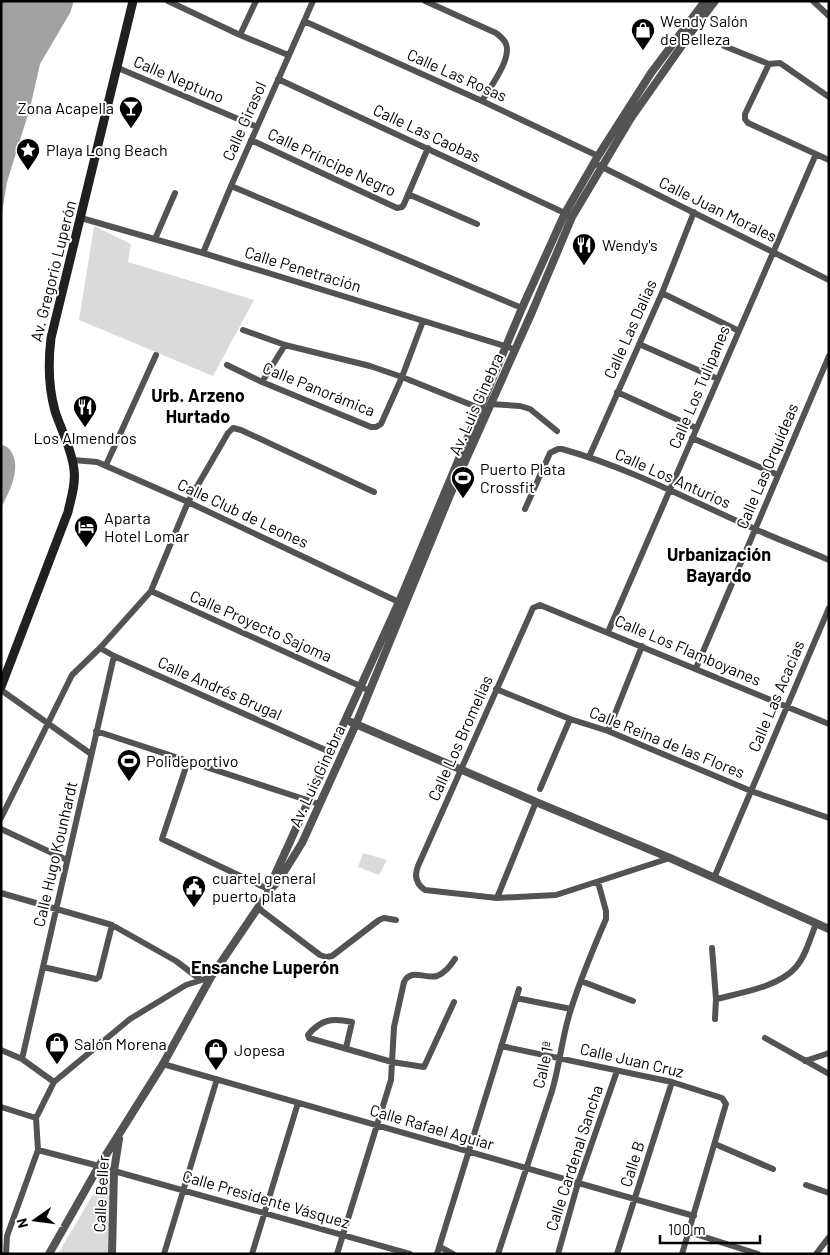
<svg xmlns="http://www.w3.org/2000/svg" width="830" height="1255" font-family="Barlow,sans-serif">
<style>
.green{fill:#dadada}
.water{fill:#a1a1a1}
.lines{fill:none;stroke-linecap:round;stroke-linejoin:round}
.minor{stroke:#535353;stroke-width:6}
.tertiary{stroke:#535353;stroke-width:8}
.secondary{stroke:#202020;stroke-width:9}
.labels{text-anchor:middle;stroke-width:4;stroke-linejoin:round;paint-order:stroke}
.poi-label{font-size:16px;fill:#000;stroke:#fff;text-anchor:start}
.street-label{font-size:16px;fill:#000;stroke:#fff}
.neighbourhood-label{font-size:18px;font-weight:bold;fill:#000;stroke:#fff}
</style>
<rect width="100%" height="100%" fill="#fff"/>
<path class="green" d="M94 226 131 244 128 262 254 300 213 376 79 320Z
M363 853 387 860 379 875 358 867Z
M116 1155 111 1254H58Z"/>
<path class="water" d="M1 1H74L70 13 40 64 30 108 7 182 1 219Z
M1 445C8 446 10 449 13 455 20 472 9 492 1 508Z"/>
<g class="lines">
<path class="minor" d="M168 1 240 35 288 55
M425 1 496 33C500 36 504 39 506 44 512 59 490 87 482 101
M813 1 829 16
M304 21 482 101 598 156
M240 35 256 1
M724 46 769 64 745 114V119L748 123 829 160
M769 64 780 63 829 97
M118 68 257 127
M278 79 569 215
M251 140 397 208 402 207 404 204 428 148
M594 163 829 280
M231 186 522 308
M408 194 477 224
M81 218 203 253 511 348
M155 239 175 193
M203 253 231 186 313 1
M662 293 739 331
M243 330 285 345 370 366 402 377 479 408
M639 344 718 379
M227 365 262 382 371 427H376L381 424 402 377 423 321
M262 382 285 345
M617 392 696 428
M490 404 520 406 530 409 557 431
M692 438 778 475
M589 457 662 293 694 212
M73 460 97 462 188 502 403 604
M106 465 156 355
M525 509 550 453 558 449H562C630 468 691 501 755 529 779 540 804 549 829 560
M151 591 360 686 369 691
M608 632 816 154
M100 648 114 656 330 752
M696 668 829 356
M496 689 570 719 608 731 751 791 829 818
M1 690 91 754
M96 731 319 804
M608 731 642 646
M188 761 162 839 270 890
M540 789 570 719
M1 818 72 675 100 648 151 591 188 502 228 433 233 428 241 430 374 492
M1 829 67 860
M670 858 556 895 497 898 425 890C416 884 414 876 418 866L533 608 540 605 829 724
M714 878 829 608
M1 893 112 925 176 961 201 980
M497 898 536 802
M258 908 320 955 326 957 332 956 379 920 384 918 396 920
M712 948 716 999 715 1019
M43 967 96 979 99 977 112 925
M581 981 633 1001
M516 998 571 1009
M716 999C740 993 779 987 796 967 806 956 810 938 816 924
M765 1038 829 1074
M501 1046 672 1082 722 1098 726 1104 682 1254
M346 1048 352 1022C332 1018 321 1019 308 1035L309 1038 392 1062 424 1067 454 1002
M1 1050 22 1059 54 1082
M22 1059 114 656
M805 1061 829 1053
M163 1064 694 1216
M1 1107 36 1118
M715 1144 773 1169
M38 1150 99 1166 114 1171 410 1254
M806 1185 829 1193
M689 1232 758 1254
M440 1247 453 1254
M6 1254 7 1236 38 1150 36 1118 54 1082 130 1019 186 985 211 977
M164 1254 217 1079
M252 1254 298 1103
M337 1254 391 1080 394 1027 404 982C411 968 425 979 437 976 445 973 450 966 455 959
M437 1254 519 989
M498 1254 552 1091C560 1064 562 1036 571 1009 581 978 593 949 606 919V911L598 882
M558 1254 578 1183 617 1071
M617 1254 672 1082
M816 1254 829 1237"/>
<path class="tertiary" d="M351 722 536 802 670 858 829 929
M270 890 273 879 399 602 522 308 565 213 598 156 651 73 705 1
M49 1254 99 1166 163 1064 211 977 270 890 279 880 302 843 356 724 450 495 532 312 572 217 631 118 695 27 715 1
M112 1254 114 1171 119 1139"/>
<path class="secondary" d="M1 687 68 512C71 498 76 484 74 470 72 449 61 430 55 411 48 386 48 363 51 338L133 1"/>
</g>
<defs>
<g id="shop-pin" transform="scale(1.25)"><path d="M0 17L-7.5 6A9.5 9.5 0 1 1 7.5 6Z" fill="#000" stroke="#fff"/><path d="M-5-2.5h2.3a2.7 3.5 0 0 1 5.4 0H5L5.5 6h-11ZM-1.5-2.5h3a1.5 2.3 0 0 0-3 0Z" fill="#fff"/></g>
<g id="bar-pin" transform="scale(1.25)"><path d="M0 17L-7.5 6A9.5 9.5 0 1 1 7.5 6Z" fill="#000" stroke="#fff"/><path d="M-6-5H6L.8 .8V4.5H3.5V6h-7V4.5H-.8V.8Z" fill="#fff"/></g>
<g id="sight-pin" transform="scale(1.25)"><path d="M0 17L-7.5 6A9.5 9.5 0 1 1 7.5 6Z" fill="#000" stroke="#fff"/><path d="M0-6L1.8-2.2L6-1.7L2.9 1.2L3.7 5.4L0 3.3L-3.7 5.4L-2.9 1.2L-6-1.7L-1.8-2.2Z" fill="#fff"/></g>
<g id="restaurant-pin" transform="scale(1.25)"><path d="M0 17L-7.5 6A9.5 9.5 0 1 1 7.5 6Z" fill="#000" stroke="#fff"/><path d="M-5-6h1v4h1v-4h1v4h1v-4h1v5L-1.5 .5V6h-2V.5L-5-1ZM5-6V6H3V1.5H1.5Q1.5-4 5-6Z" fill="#fff"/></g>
<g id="stadium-pin" transform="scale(1.25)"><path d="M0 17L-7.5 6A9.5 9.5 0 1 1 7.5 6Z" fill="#000" stroke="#fff"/><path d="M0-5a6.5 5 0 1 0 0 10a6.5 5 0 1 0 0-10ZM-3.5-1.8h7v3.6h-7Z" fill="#fff"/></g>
<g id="hotel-pin" transform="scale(1.25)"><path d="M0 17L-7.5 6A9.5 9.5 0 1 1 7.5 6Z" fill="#000" stroke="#fff"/><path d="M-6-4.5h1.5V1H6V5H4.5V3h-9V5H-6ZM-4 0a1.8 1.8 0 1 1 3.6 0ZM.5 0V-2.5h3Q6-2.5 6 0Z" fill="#fff"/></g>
<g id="civic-pin" transform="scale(1.25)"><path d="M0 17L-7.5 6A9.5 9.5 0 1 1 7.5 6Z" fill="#000" stroke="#fff"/><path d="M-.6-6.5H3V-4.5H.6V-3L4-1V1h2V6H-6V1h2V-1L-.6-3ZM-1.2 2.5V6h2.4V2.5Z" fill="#fff"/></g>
</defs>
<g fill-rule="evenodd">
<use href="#shop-pin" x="643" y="30"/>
<use href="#bar-pin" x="131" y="108"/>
<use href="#sight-pin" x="28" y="150"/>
<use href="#restaurant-pin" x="584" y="245"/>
<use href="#restaurant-pin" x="85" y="407"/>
<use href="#stadium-pin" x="463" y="478"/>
<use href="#hotel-pin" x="86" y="527"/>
<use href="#stadium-pin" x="129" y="761"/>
<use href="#civic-pin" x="194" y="887"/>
<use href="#shop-pin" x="57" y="1044"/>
<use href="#shop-pin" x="216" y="1050"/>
</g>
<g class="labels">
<g class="poi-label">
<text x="660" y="27">Wendy Salón<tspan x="660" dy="18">de Belleza</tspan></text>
<text x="114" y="114" text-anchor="end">Zona Acapella</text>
<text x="46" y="156">Playa Long Beach</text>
<text x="602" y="251">Wendy's</text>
<text x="85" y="444" text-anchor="middle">Los Almendros</text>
<text x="480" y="475">Puerto Plata<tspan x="480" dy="18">Crossfit</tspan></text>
<text x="104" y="524">Aparta<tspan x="104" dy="18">Hotel Lomar</tspan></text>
<text x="146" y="767">Polideportivo</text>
<text x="212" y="884">cuartel general<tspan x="212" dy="18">puerto plata</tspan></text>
<text x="74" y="1050">Salón Morena</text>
<text x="234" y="1056">Jopesa</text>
</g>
<g class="street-label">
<text transform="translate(457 75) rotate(24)" y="6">Calle Las Rosas</text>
<text transform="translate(179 79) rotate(23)" y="6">Calle Neptuno</text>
<text transform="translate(244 121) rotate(-66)" y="6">Calle Girasol</text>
<text transform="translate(427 133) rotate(25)" y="6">Calle Las Caobas</text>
<text transform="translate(332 162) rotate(25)" y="6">Calle Príncipe Negro</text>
<text transform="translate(718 209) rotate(26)" y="6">Calle Juan Morales</text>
<text transform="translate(303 269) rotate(17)" y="6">Calle Penetración</text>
<text transform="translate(53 271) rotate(-76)" y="6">Av. Gregorio Luperón</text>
<text transform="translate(630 329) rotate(-66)" y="6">Calle Las Dalias</text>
<text transform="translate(699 387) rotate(-67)" y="6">Calle Los Tulipanes</text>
<text transform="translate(319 389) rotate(22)" y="6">Calle Panorámica</text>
<text transform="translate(476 404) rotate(-66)" y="6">Av. Luis Ginebra</text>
<text transform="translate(767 466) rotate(-67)" y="6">Calle Las Orquídeas</text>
<text transform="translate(673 478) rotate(24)" y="6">Calle Los Anturios</text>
<text transform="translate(243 513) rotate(25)" y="6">Calle Club de Leones</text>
<text transform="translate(261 626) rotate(24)" y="6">Calle Proyecto Sajoma</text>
<text transform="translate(688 650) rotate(23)" y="6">Calle Los Flamboyanes</text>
<text transform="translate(220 688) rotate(24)" y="6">Calle Andrés Brugal</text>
<text transform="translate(776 696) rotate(-67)" y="6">Calle Las Acacias</text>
<text transform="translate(460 738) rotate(-66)" y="6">Calle Los Bromelias</text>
<text transform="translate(667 742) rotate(22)" y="6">Calle Reina de las Flores</text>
<text transform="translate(317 776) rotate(-65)" y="6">Av. Luis Ginebra</text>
<text transform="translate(55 854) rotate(-77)" y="6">Calle Hugo Kounhardt</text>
<text transform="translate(632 1060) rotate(13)" y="6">Calle Juan Cruz</text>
<text transform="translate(543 1065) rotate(-77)" y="6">Calle 1ª</text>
<text transform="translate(432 1127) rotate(16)" y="6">Calle Rafael Aguiar</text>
<text transform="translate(574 1158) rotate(-72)" y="6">Calle Cardenal Sancha</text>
<text transform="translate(632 1164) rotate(-72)" y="6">Calle B</text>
<text transform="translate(101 1194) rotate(-87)" y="6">Calle Beller</text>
<text transform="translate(266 1199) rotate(16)" y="6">Calle Presidente Vásquez</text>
</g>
<g class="neighbourhood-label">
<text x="198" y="402">Urb. Arzeno<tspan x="198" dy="21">Hurtado</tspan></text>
<text x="719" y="561">Urbanización<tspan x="719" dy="21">Bayardo</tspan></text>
<text x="265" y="974">Ensanche Luperón</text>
</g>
</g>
<rect width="830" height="1255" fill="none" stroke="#000000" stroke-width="5"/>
<g transform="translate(35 1220) rotate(256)" stroke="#ffffff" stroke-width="4" paint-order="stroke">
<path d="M0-4L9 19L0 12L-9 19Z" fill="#000000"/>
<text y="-8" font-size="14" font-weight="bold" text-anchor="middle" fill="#000000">N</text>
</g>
<path d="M660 1235v8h100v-8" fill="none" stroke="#000000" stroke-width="2.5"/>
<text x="668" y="1235" font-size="15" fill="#000000" stroke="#ffffff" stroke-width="4" paint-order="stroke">100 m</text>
</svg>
